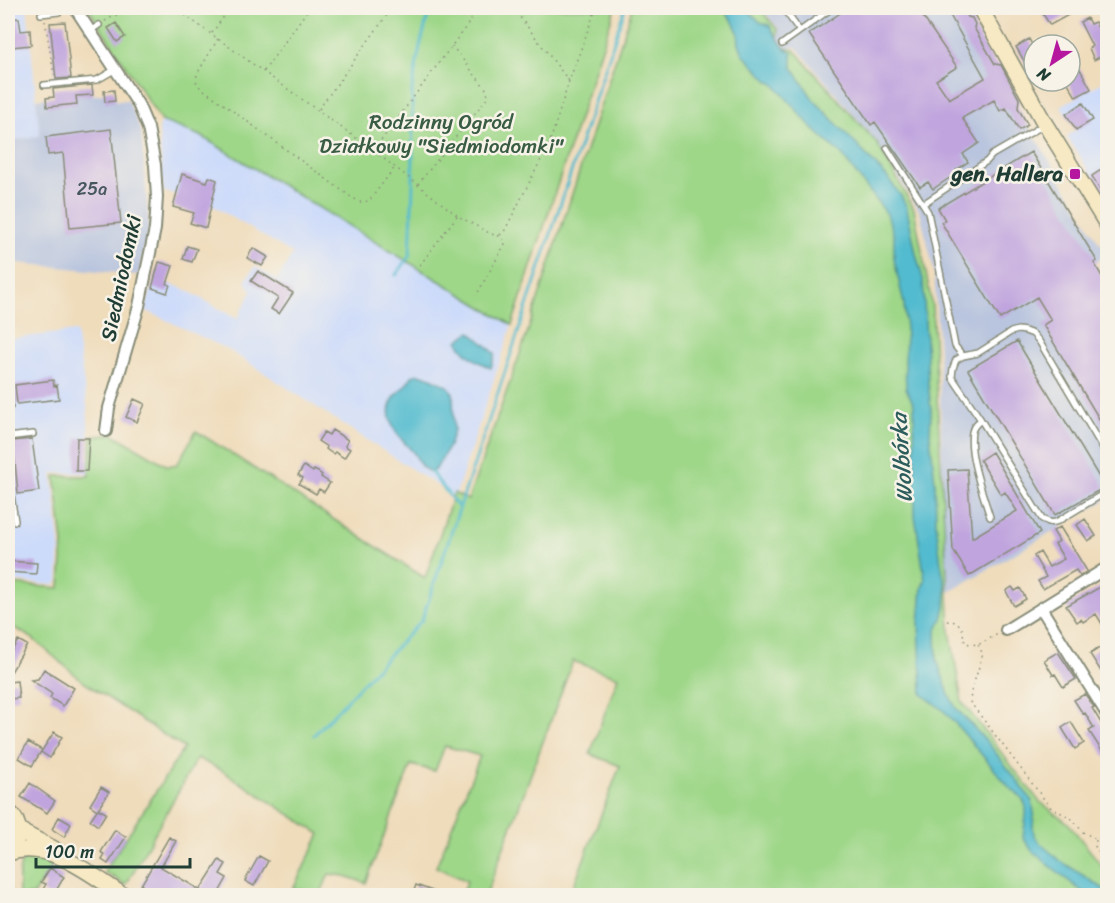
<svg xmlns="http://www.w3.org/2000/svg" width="1115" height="903" font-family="Sriracha,sans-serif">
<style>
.built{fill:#cddbfa}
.industrial{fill:#b9c5de}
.green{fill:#9fd789;stroke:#5f8a5e;stroke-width:1.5}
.water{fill:#52bbcf;stroke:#387c82;stroke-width:1.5}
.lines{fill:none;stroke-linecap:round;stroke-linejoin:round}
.stream{stroke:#52bbcf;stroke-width:3}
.building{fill:#c0a4de}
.lane-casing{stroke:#878c78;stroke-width:8}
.street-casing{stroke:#878c78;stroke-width:14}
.secondary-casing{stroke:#878c78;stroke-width:18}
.path{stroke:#878c78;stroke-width:1.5;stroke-dasharray:1.5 4.5;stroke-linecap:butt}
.lane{stroke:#fff;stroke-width:5}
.street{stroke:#fff;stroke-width:10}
.secondary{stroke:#f7e9c3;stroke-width:15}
.poi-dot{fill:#b5179e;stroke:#f7f3e8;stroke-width:2}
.labels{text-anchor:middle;stroke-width:5;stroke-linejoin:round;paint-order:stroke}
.number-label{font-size:18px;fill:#47575e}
.park-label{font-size:21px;fill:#395c45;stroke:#f7f3e8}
.poi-label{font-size:21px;font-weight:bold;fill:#1f3d34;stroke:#f7f3e8;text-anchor:end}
.street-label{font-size:21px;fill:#1f3d34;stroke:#f7f3e8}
.water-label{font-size:22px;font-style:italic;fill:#2c5c5b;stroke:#f7f3e8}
</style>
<rect width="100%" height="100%" fill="#f7f3e8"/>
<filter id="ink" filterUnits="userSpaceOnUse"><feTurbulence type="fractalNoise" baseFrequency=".0167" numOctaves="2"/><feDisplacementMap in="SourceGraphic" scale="12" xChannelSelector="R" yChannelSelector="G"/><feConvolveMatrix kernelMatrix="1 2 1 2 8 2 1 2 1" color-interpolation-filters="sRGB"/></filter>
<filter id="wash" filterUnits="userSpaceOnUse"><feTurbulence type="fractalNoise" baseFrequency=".008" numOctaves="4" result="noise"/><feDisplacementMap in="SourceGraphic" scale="24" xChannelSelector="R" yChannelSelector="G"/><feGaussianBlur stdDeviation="1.35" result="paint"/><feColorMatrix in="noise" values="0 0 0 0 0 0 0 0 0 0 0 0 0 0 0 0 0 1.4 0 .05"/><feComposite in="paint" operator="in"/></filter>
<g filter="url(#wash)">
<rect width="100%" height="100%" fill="#efdcbb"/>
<path class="built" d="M27 8 40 136 8 141V9Z
M1107 82V166L1092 176 1067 136 1076 130 1061 106 1101 83 1102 85Z
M161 121 201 136 512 325 455 497 229 350 145 310 154 279 185 289 237 319 252 291 245 281 255 266 277 280 293 254 212 205 163 191 159 130Z
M76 331 87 405 89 438 88 473H52L60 543 58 582 54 585 8 581V339Z"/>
<path class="industrial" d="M761 8H963L969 18H972L975 24 974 27 996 66 1001 65 1019 99V101L1016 103 1028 125 1100 244 1106 243 1107 246V255L1094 263 1107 285V499L946 594 939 355 934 271 920 212 877 142 796 47 786 48 778 38 779 29Z
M114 90 116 101 128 100 141 131 149 229 139 275 8 262V141L40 136 36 99 76 95 77 96 103 94 104 91Z"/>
<path class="green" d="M88 8H615L512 325 201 136 161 121Z
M632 8H759L778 30 777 38 785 48 794 50 877 143 914 209 932 305 950 631 962 702 1039 801 1068 823 1107 872V895H570L620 766 590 754 618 677 573 661 486 895H462L467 881 436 867 480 756 445 746 435 771 411 765 366 883 345 876 329 874 321 893 293 889 320 834 221 770 197 758 126 885 104 872 184 748 85 683 32 638 8 624V584L60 588 63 543 55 476H89L92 437 113 434 168 466 177 464 196 431 425 578 454 493 468 500 527 334Z
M32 856 44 858 53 864 33 895 19 896C19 883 17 869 24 858Z"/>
<path class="water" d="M721 8H746L760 22 769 25 784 48 792 53V67L813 99 888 178 901 196 907 208 916 254 923 279 928 382 931 410 930 435 935 482 936 522 941 563 946 589 945 607 942 619 936 632 937 660 949 695 956 708 988 743 1017 780 1032 801 1034 813 1033 827 1034 835 1040 843 1059 860 1107 891V895H1088L1084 893 1033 852 1023 838C1025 814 1034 804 1010 788L955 723 943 710 922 694 919 624 922 588 925 580 915 516 914 405 906 388 905 364 906 330 904 304 894 259V236L887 214 842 155 813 129 774 84 768 81 743 54 739 43 738 32 732 20Z
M470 332 487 346 495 354 491 368C478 362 463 354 458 341Z
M419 374 431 378 448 386 453 393 454 430 449 446 436 469 431 472C418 468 420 461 413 452 402 440 386 425 390 407 392 395 407 387 412 376Z"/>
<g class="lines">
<path class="stream" d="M396 275 410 255 413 184 412 89 420 46 430 8
M431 472 459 508
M314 735 422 620 534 285 625 8"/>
</g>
<g id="blocks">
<path class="building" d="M848 8H917L957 67 936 80 949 99 985 78 946 8H963L968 17 972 18 975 24 974 28 995 64 1001 65 1019 99 1018 108 1028 125 1019 130 1006 108 1000 111 994 100 962 118 979 143 963 154 968 162 956 170 957 173 933 189 928 182 920 187 875 122 871 125 809 34Z
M1039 8H1081L1050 25Z
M19 18 21 31 30 30 31 45 12 47 9 19Z
M1087 18 1090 24 1095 22 1099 30 1100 29 1107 44V53L1094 60 1089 48 1092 46 1080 22Z
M65 22 71 78 56 79 50 23Z
M116 23 125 37 117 42 108 28Z
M1029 39 1034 48V78L1016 47Z
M1080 69 1091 89 1076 97 1067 81H1070V75Z
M92 85 93 95 76 96 77 104 47 107 46 98 54 97 53 89Z
M114 90 115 101 105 102 104 91Z
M1083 103 1093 120 1076 130 1066 114Z
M111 129 121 223 70 228 63 153 48 155 46 137Z
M1031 152 1097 261 1094 263 1107 285V432L1043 325 1051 320 1037 297 1000 319 941 222 945 220 938 208Z
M1107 166V188L1101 192 1092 176Z
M182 174 207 182 209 177 217 180 206 228 190 223 194 213 173 207Z
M187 246 197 249 192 262 183 259Z
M253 248 268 257 262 266 247 258Z
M159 262 173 266 167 284 170 285 167 293 152 288Z
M258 271 293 293 279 314 271 309 278 298 251 281Z
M1017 341 1105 487 1055 515 968 370Z
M53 380 54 386 57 385 59 399 17 404 15 385Z
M134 399 145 404 137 422 126 417Z
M332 430 348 440 345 446 350 449 344 458 335 452 333 454 330 452 326 449 327 447 318 441 324 432 329 435Z
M77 438H89L87 471H76Z
M32 439 39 491 18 494 13 441Z
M992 452 1040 533 969 576 953 550 948 470 967 469 972 538 1017 511 1005 492 1001 495 980 460Z
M304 466 313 472 314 470 318 472 322 475 321 477 330 483 324 492 319 489 316 494 299 484 303 478 298 475Z
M1085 519 1096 536 1088 541 1077 525Z
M1060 527 1087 571 1080 576 1076 570 1043 589 1038 581 1046 577 1034 556 1040 552 1049 567 1064 559 1055 544 1059 541 1053 531Z
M8 561 37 563 36 574 8 572Z
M1102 586 1107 596V632L1096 614 1083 622 1081 619 1077 622 1066 606Z
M1012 587 1015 591 1020 588 1026 599 1014 606 1006 591Z
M18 640 27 645 8 677V657Z
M1107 643V681L1090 654Z
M1058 652 1076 679 1063 687 1055 674 1053 675 1044 660Z
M44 669 74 688 63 706 50 698 52 694 31 680 38 679Z
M17 681 19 698 10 699 9 682Z
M1085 694 1094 707 1092 708 1107 733V759L1089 731 1094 728 1085 713 1083 714 1074 700Z
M1071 722 1084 743 1075 749 1062 728Z
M54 732 62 737 50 758 41 752Z
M28 742 42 750 32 766 19 758Z
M30 783 55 801 47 813 21 797Z
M101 787 109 792 98 809 106 813 98 826 90 820 97 810 90 805Z
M59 817 71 824 64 837 52 829Z
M115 830 126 837 108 864 102 860 105 855 101 852Z
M169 837 176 841 161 867 200 890 219 860 226 864 220 874 227 878 217 896H159L141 885Z
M259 856 268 861 254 886 245 881Z
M50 868 64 877 53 896H49L42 891 46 884 41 882Z
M416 885 441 894V896H412Z"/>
</g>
</g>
<g filter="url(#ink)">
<use href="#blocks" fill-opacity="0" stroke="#878c78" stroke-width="1.5"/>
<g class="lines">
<g class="lane-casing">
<path id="lane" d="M783 8 799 30
M41 14 59 12 63 8
M90 31 99 25
M782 44 832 8
M44 85 97 80 116 69
M887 148 923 204 987 161 992 155 1044 125
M923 204 928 212 955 346 963 356
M8 408 10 407 9 394
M981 420C977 423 973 426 972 432 968 455 983 494 990 517
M8 437 33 434
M1108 457 1039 341 1033 334 1025 331 1018 330 1011 332 978 353 963 356 956 360 953 368 952 377 981 420 1042 519C1048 522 1052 524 1058 521L1108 491
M8 475 15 521"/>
</g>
<g class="street-casing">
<path id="street" d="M75 8 138 104 148 128 155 165 157 197 155 229 139 306 109 408 106 431
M1041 608 1108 716
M1006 630 1108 567"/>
</g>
<g class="secondary-casing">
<path id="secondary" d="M980 8 1045 124 1108 226
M8 811C16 818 20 827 17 838
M18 828 25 834 54 849
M8 853C50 839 90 874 124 896"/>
</g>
<path class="path" d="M175 8 374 151 458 216 491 234 499 236 506 242 476 296
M513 8 569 81
M45 21 54 75
M105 21 129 8
M212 33 230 8
M218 39 197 74 196 81 200 87 351 197 360 202 369 201 395 167
M264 71 309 8
M319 109 392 8
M374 150 480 8
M418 184 488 97 487 90 452 46
M500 235 505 230 550 142 569 81 594 14 593 8
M1103 238 1108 245
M420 265 457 216
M947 621 957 622 962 628 965 643 978 645 998 634
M978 645 983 654 971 692 970 702 1050 807 1071 818 1083 832 1096 839 1108 835
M8 761 10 799
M1096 840 1095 848 1108 864
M1106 842 1108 841
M15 896 16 885"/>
<use href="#lane" class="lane"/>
<use href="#street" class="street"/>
<use href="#secondary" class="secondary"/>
</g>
</g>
<rect class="poi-dot" x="1069" y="168" width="12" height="12" rx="3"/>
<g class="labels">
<g class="number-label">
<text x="92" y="195">25a</text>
</g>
<g class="park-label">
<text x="441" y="129">Rodzinny Ogród<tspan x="441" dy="24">Działkowy "Siedmiodomki"</tspan></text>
</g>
<g class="poi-label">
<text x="1063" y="181">gen. Hallera</text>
</g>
<g class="street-label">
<text transform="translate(121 278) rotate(-78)" y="7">Siedmiodomki</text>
</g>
<g class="water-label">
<text transform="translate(901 458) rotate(-94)" y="8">Wolbórka</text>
</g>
</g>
<rect width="1115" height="903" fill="none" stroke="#f7f3e8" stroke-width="30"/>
<g transform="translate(1052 63) rotate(216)"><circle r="28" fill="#f7f3e8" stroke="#a1aaa0" stroke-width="1.5"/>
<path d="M0-4.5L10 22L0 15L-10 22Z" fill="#b5179e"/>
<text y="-9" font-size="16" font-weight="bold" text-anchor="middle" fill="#1f3d34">N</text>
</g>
<path d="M36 858v9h154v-9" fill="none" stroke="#1f3d34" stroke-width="3"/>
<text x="45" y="858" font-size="18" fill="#1f3d34" stroke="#f7f3e8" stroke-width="4.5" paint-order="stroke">100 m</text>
</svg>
